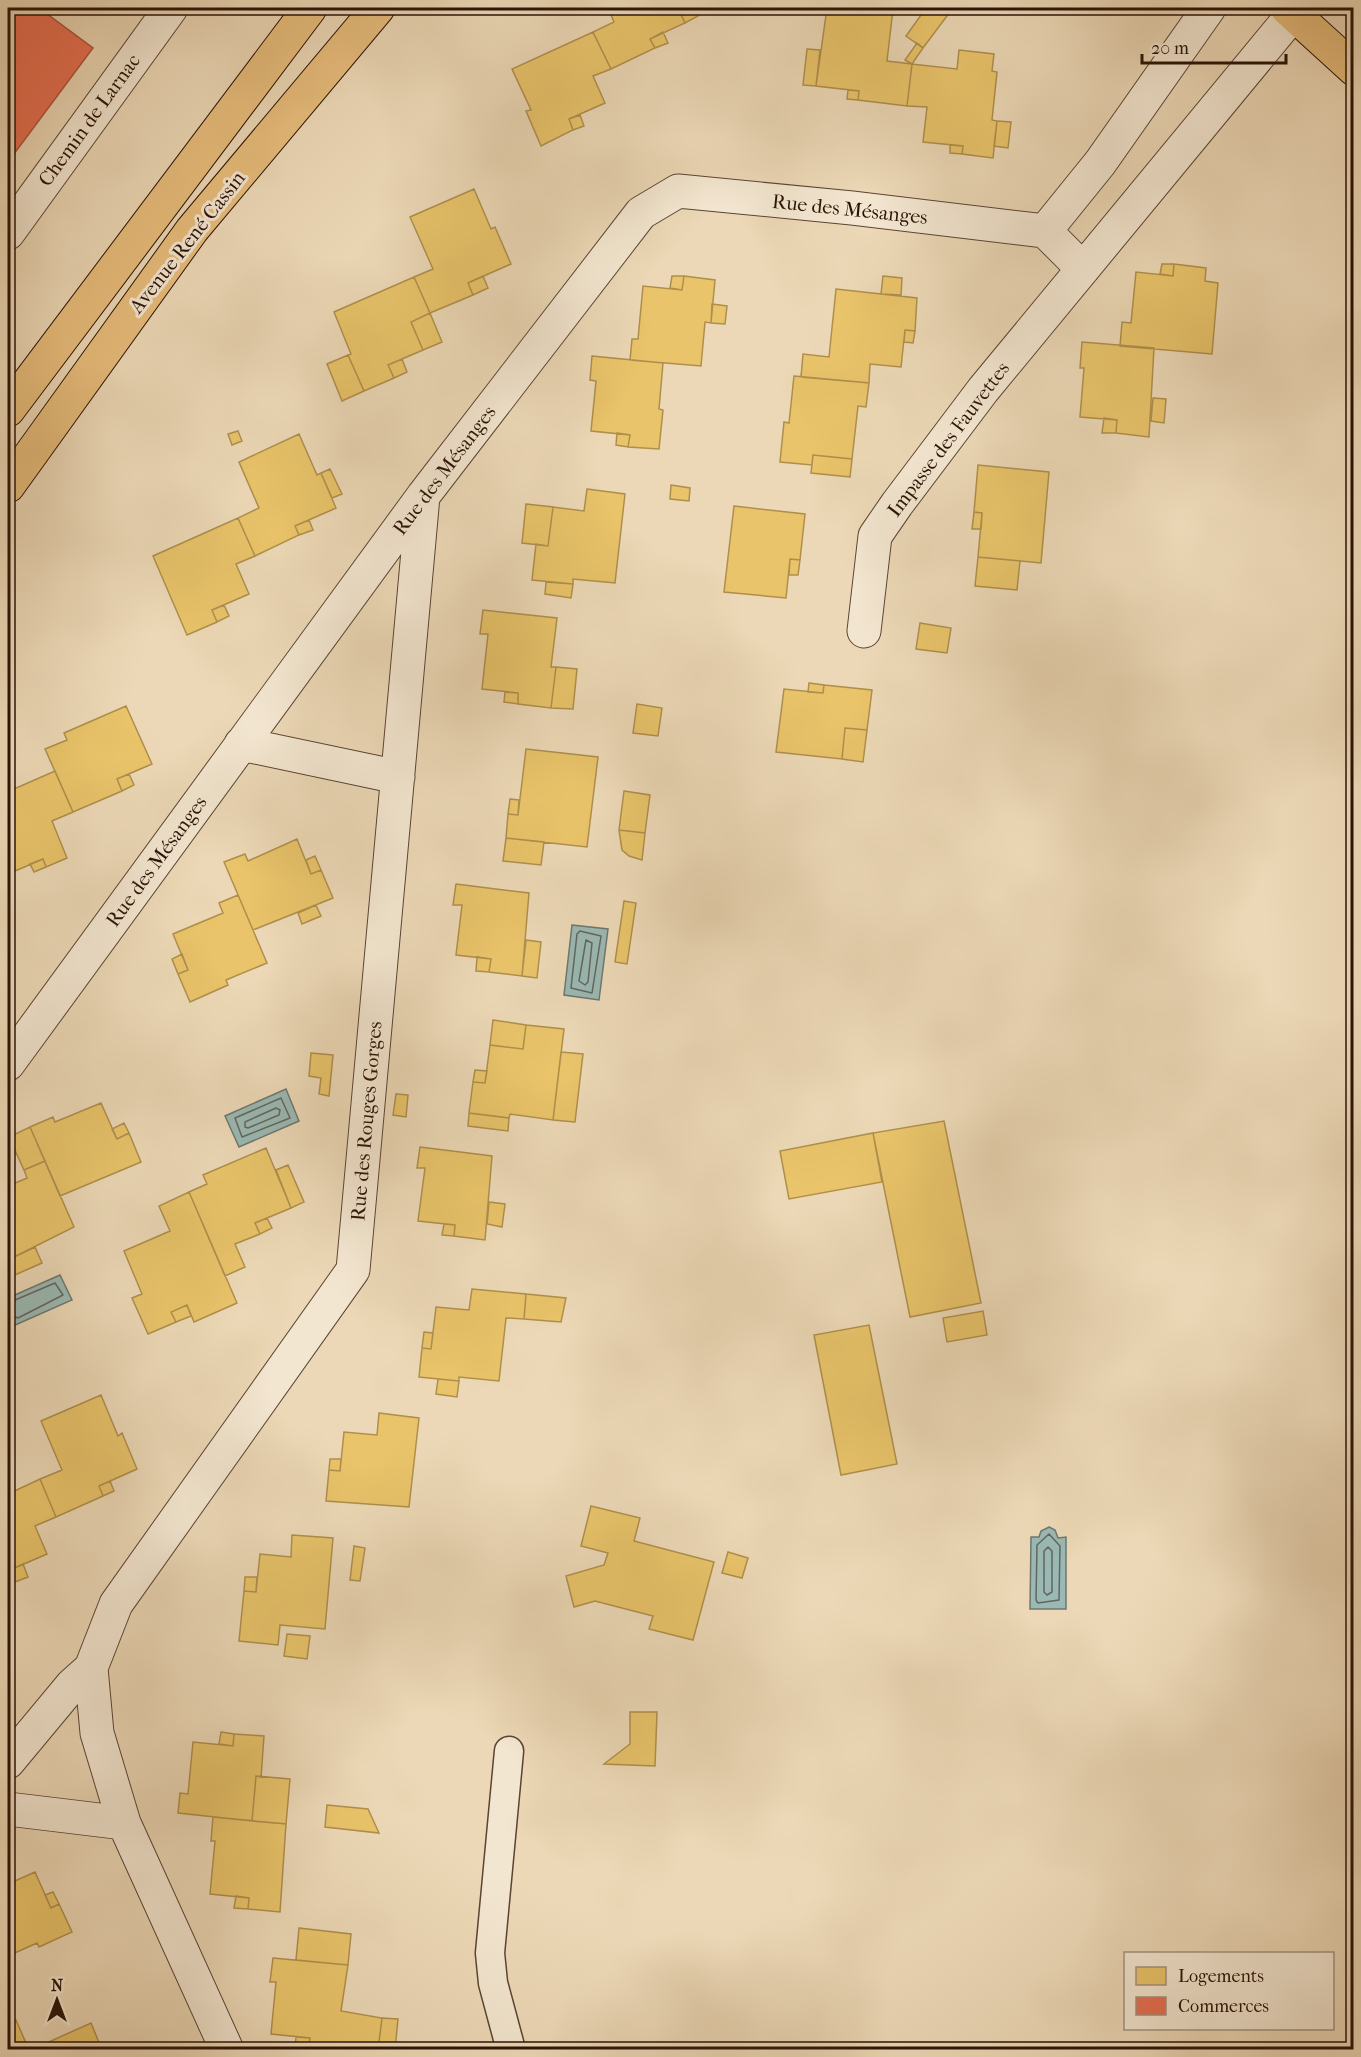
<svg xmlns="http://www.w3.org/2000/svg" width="1361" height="2057" font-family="'IM FELL French Canon',serif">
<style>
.water{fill:#9ab9b4;stroke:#6d776f;stroke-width:1.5}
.homes{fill:#e9c46a;stroke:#af8f4c;stroke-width:1.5}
.shops{fill:#e76f51;stroke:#ae533b;stroke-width:1.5}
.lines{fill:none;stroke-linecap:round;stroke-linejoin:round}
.shore{stroke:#62665e;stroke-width:1.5}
.service-casing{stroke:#5a4433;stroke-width:31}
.minor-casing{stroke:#5a4433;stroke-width:35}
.primary-casing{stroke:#291307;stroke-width:35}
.service{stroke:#f3e6d0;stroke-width:28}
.minor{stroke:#f3e6d0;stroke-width:33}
.primary{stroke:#e6bc7b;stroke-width:33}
.labels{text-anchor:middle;stroke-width:6;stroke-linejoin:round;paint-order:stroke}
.street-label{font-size:20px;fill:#291307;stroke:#f3e6d0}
</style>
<rect width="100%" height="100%" fill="#ecd8b6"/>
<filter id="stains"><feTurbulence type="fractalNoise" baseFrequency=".00333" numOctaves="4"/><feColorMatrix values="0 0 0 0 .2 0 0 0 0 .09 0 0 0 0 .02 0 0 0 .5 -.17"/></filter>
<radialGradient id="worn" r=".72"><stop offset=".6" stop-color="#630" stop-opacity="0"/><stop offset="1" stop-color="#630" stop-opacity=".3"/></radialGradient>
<path class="water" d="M572 925 608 929 599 1000 564 995Z
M286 1089 299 1121 239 1147 225 1116Z
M60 1275 72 1300 13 1326 8 1315V1298Z
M1049 1527 1055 1530 1058 1538 1066 1537V1609H1030L1031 1537H1039L1041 1531Z"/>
<path class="homes" d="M608 8H678L685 23 650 39 655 48 611 69 593 32 614 22Z
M678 8H694L698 16 685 23Z
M827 8 893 9 887 61 912 64 907 106 858 100 859 91 816 86Z
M926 8H953L923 48 906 36Z
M593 32 611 69 593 76 605 103 569 119 573 130 541 146 526 111 531 110 512 69Z
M663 32 668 43 655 48 650 39Z
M917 43 923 48 912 64 905 60Z
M807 49 820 50 816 86 803 85Z
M959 50 994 54 992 71 997 72 992 120 997 121 993 158 962 154 963 146 923 142 927 107 907 106 912 64 957 69Z
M848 90 859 91 858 100 847 99Z
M580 115 584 126 573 130 569 119Z
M997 121 1011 122 1008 148 994 146Z
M950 145 963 146 962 154 950 153Z
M474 189 491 229 495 227 511 264 468 283 473 295 430 313 414 277 433 269 410 217Z
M1162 264H1174L1173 276 1160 274Z
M1174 264 1206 268 1205 281 1218 283 1212 354 1120 346 1122 322 1131 323 1136 272 1173 276Z
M483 276 488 288 473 295 468 283Z
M672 276H684L682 290 670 288Z
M684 276 715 280 711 323 705 322 701 366 630 360 632 339H638L643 286 682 290Z
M883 276 902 278 901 295 881 294Z
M414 277 430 313 411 322 423 350 388 365 394 378 364 391 348 355 351 354 334 312Z
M836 289 917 298 915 331 905 330 901 367 870 364 869 383 801 377 803 354 829 357Z
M712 304 727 306 725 324 711 323Z
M430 313 442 342 423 350 411 322Z
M905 330 915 331 913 343 904 342Z
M1082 342 1154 348 1149 437 1116 433 1117 420 1080 417 1084 368H1080Z
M348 355 364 391 342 401 327 364Z
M592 356 663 363 659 409 663 410 659 449 628 447 630 435 591 431 596 381 590 380Z
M402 359 407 372 394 378 388 365Z
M794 376 869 383 866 407 858 406 852 459 813 455 812 465 780 462 784 422 789 423Z
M1153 398 1166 399 1164 423 1151 421Z
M1104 418 1117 420 1116 433H1102Z
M238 431 242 441 232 445 228 434Z
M617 433 630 435 628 447 616 445Z
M299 434 317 475 321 473 336 508 295 526 299 535 255 556 238 518 259 508 239 462Z
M813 455 852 459 850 477 811 473Z
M978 465 1049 472 1041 563 978 557 982 513 974 512Z
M330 469 342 494 332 498 321 473Z
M671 485 690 488 689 501 670 499Z
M587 489 625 494 615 583 573 579V584L532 580 536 544 548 546 553 507 584 511Z
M526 504 553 507 548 546 522 543Z
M734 506 805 514 800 560 790 559 786 598 724 592Z
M974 512 982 513 981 529H972Z
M238 518 255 556 236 564 249 594 212 610 217 622 187 635 153 556Z
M309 520 313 530 299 535 295 526Z
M978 557 1020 561 1017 590 975 586Z
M790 559 800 560 798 575H789Z
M546 582 573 584 571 598 545 594Z
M224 605 229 616 217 622 212 610Z
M483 610 557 618 551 667H556L551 708 518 704V693L482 689 488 634H480Z
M920 623 951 628 947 653 916 649Z
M556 667 577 669 573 709 551 708Z
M809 683 824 685 823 693 808 692Z
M824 685 872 690 867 730 845 728 842 759 776 752 784 689 823 693Z
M505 692 518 693V704L504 702Z
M637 704 662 708 658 736 633 733Z
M126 706 152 764 117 779 122 791 73 812 45 749 67 740 64 733Z
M845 728 867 730 863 762 842 759Z
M526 749 598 757 587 847 506 838 508 814 518 815Z
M55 771 73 812 52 821 67 858 46 867 43 859 8 874V773L14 789Z
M129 774 134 785 122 791 117 779Z
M624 791 650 795 645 833 619 830Z
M510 799 519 800 518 815 508 814Z
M619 830 645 833 642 860 629 856 622 850Z
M506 838 544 842 541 865 503 861Z
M297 839 311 874 321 870 333 898 253 930 224 862 245 854 248 861Z
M315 856 321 870 311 874 306 860Z
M43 859 46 867 34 872 30 864Z
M456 884 529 893 522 976 489 972 491 959 456 955 462 905H453Z
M238 895 267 963 226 980 228 985 190 1002 178 974 188 970 173 934 223 913 219 903Z
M624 901 636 903 627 964 615 962Z
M316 905 321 916 302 924 298 913Z
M526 940 541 942 537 978 522 976Z
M182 954 188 970 178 974 172 959Z
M477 957 491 959 489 972 476 971Z
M493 1020 526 1025 523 1049 490 1045Z
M526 1025 564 1029 553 1120 510 1114 509 1118 469 1113 473 1082 485 1083 490 1045 523 1049Z
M561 1052 583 1054 575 1122 553 1120Z
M311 1053 333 1055 329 1096 319 1094 321 1078 309 1076Z
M475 1070 487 1071 485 1083 473 1082Z
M396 1094 408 1095 406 1117 393 1115Z
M101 1103 117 1139 129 1133 141 1162 60 1196 30 1127 53 1117 55 1122Z
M469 1113 509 1118 508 1131 468 1126Z
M944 1121 981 1303 910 1317 873 1133Z
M124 1123 129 1133 117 1139 112 1129Z
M30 1127 45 1161 24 1170 9 1137Z
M873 1133 882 1182 789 1199 780 1151Z
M420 1147 492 1156 485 1240 454 1236 455 1225 418 1221 425 1168H417Z
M266 1148 291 1208 255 1223 260 1234 235 1244 245 1267 225 1276 189 1192 207 1184 203 1175Z
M45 1161 74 1227 8 1260V1186L27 1178 24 1170Z
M288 1165 304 1202 291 1208 276 1170Z
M189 1192 237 1303 194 1322 187 1305 171 1312 176 1322 148 1334 132 1298 142 1294 124 1251 170 1231 159 1206Z
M489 1202 505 1204 502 1227 487 1224Z
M267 1218 272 1228 260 1234 255 1223Z
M444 1224 455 1225 454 1236 442 1235Z
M35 1247 42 1263 8 1278V1260Z
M472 1289 526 1294 524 1319 506 1318 499 1381 459 1377V1381L419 1377 422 1348 431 1349 436 1307 469 1310Z
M526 1294 566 1298 561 1322 524 1319Z
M187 1305 191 1316 176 1322 171 1312Z
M983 1311 987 1335 947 1342 943 1318Z
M869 1325 897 1464 841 1475 814 1335Z
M424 1332 433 1333 431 1349 422 1348Z
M438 1379 459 1381 457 1397 436 1394Z
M101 1395 118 1436 122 1433 137 1469 99 1486 103 1496 56 1517 40 1479 62 1470 41 1421Z
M379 1413 419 1418 409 1507 326 1501 329 1470 340 1471 344 1432 377 1435Z
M330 1459H341L340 1471 329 1470Z
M40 1479 56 1517 35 1526 47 1554 10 1570 15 1582 8 1585V1494Z
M110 1481 114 1491 103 1496 99 1486Z
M591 1506 640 1518 634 1541 714 1562 693 1640 649 1629 653 1616 595 1601 574 1607 566 1576 604 1565 608 1553 581 1546Z
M292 1535 333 1538 325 1629 280 1625 278 1645 239 1641 244 1591 256 1592 260 1554 291 1557Z
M354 1546 365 1548 360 1581 350 1580Z
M728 1552 748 1558 742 1578 722 1573Z
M23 1564 28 1577 15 1582 10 1570Z
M245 1577H257L256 1592 244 1591Z
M287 1634 310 1636 307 1659 284 1656Z
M630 1712H657L655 1766 604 1764 630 1744Z
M221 1732 234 1734 233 1746 219 1744Z
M234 1734 264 1736 261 1777 256 1776 252 1821 178 1813 180 1793 188 1794 193 1742 233 1746Z
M256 1776 290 1779 286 1824 252 1821Z
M327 1805 368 1809 379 1833 325 1827Z
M213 1817 286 1824 280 1912 248 1909 249 1898 210 1894 215 1841H211Z
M35 1872 51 1908 59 1904 72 1932 39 1947 37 1943 8 1956V1884Z
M53 1892 59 1904 51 1908 45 1895Z
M236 1896 249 1898 248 1909 234 1908Z
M299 1928 351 1934 348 1965 296 1960Z
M273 1958 348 1965 341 2011 382 2018 378 2050 308 2049 310 2038 271 2034 276 1982H270Z
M382 2018 398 2019 395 2050H378Z
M16 2020 29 2050H8V2024Z
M91 2023 102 2050H31Z
M296 2037 310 2038 308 2049 295 2048Z"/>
<path class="shops" d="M8 8H39L93 48 8 162Z"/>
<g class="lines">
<path class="shore" d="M580 931 601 936 592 993 571 988 577 934Z
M586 940 592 943 588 982 585 985 579 981Z
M281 1098 290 1118 242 1137 235 1118Z
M276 1108 280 1110 279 1115 248 1128 245 1127V1122Z
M8 1303 55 1283 63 1295 18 1318 8 1314
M1049 1534 1060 1546 1059 1600 1038 1603 1036 1600 1037 1545Z
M1048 1547 1052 1551V1592L1047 1595 1044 1592V1551Z"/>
<g class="service-casing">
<path id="service" d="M509 1751 490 1953 493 1983 511 2050"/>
</g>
<g class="minor-casing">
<path id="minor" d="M1045 231 1100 163 1209 8
M8 233 171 8
M864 631 875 536 897 504 983 390 1294 13
M241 744 398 777
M8 1064 423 496 641 213 678 191 852 208 1045 231 1083 269
M8 1762 72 1685 91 1668
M8 1809 124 1823
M227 2050 124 1823 97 1733 91 1668 116 1604 353 1270 423 496"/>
</g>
<g class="primary-casing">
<path id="primary" d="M1287 8 1354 69
M8 410 310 8
M8 486 192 230 378 8"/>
</g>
<use href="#service" class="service"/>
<use href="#minor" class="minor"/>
<use href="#primary" class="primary"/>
</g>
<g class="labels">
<g class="street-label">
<text transform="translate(89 120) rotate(-54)" y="7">Chemin de Larnac</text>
<text transform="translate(850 209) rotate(6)" y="7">Rue des Mésanges</text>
<text transform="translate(187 242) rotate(-52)" y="7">Avenue René Cassin</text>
<text transform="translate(948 439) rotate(-53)" y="7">Impasse des Fauvettes</text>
<text transform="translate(444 470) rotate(-53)" y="7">Rue des Mésanges</text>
<text transform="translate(156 861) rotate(-54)" y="7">Rue des Mésanges</text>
<text transform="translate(366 1121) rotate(-85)" y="7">Rue des Rouges Gorges</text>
</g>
</g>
<rect width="1361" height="2057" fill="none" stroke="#ecd8b6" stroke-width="30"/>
<rect x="9" y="9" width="1343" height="2039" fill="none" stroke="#291307" stroke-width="3"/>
<rect x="15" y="15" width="1331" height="2027" fill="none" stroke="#291307" stroke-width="1.5"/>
<rect x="1124" y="1952" width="210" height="78" fill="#f3e6d0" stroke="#a29280" stroke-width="1.5"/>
<rect x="1136" y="1967" width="30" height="18" fill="#e9c46a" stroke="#a29280" stroke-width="1.5"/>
<text x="1178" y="1982" font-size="18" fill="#291307">Logements</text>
<rect x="1136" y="1997" width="30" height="18" fill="#e76f51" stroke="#a29280" stroke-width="1.5"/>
<text x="1178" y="2012" font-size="18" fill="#291307">Commerces</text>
<g transform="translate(57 2000)" stroke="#f3e6d0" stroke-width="4.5" paint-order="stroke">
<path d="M0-4.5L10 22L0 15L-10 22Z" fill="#291307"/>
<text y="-9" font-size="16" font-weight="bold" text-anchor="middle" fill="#291307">N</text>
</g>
<path d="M1142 54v9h144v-9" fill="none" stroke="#291307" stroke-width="3"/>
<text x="1151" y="54" font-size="18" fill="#291307" stroke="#f3e6d0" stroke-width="4.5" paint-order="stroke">20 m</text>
<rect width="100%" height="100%" filter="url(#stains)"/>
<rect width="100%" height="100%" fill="url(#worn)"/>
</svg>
